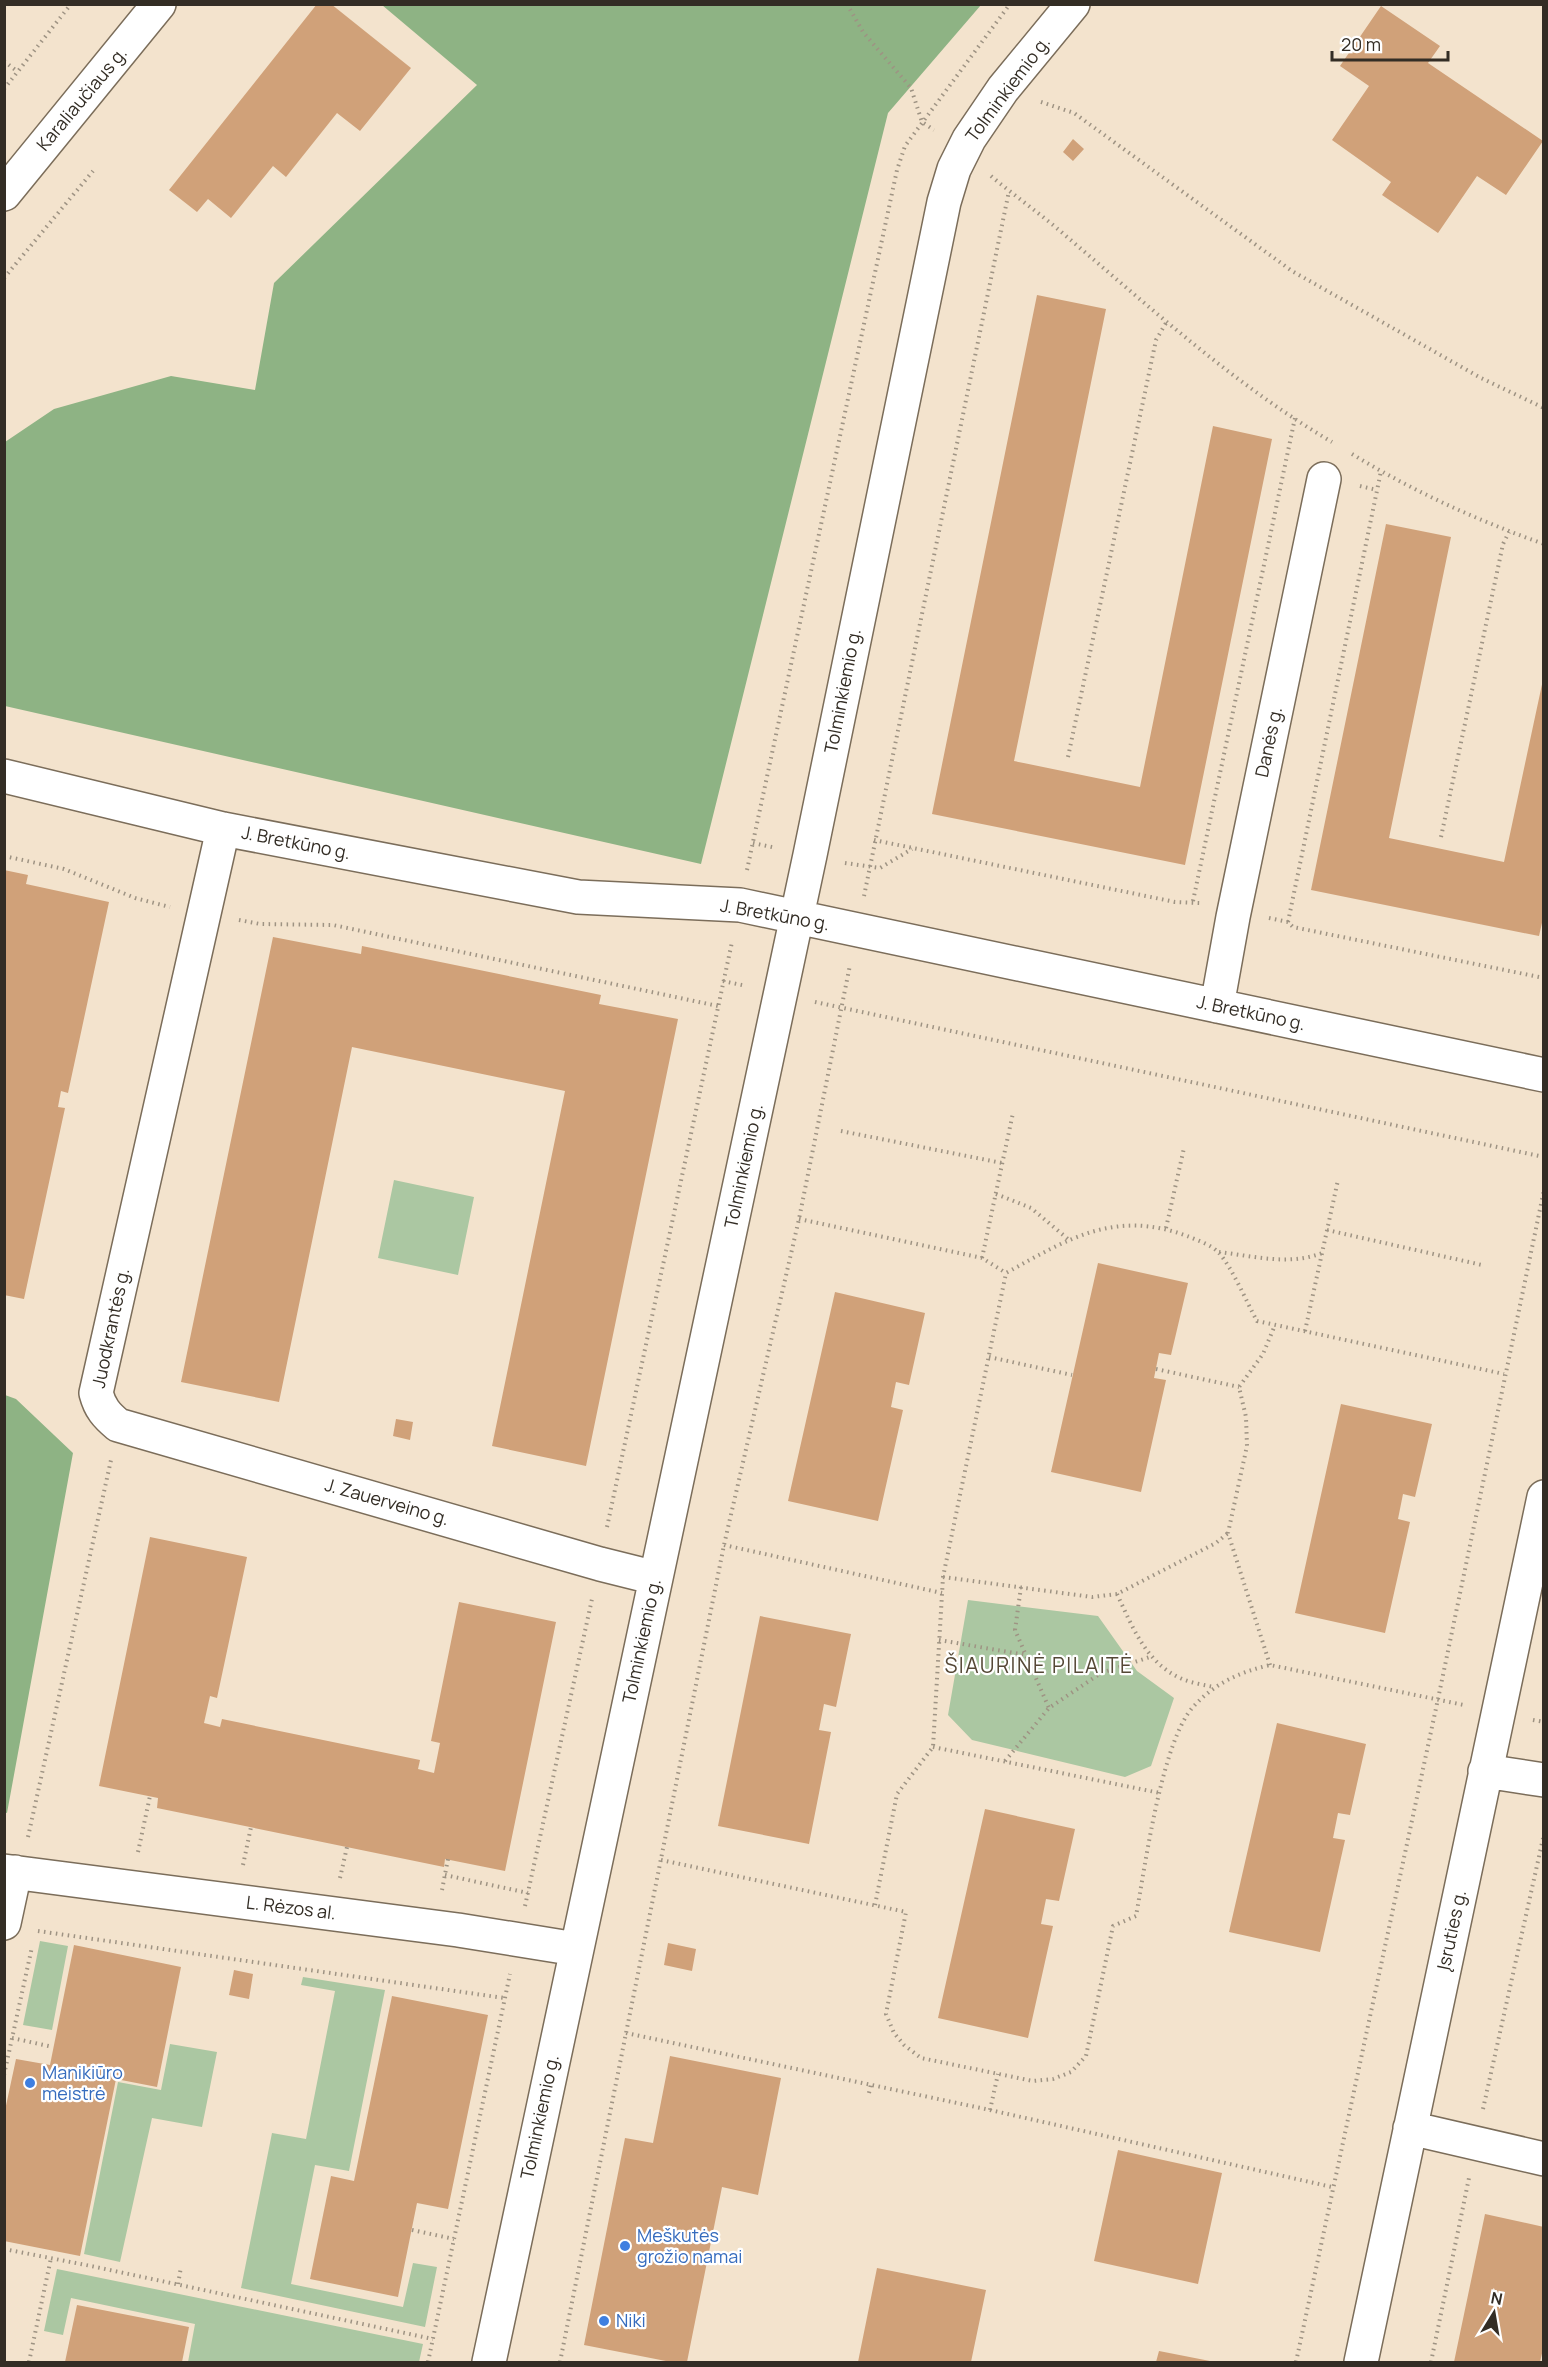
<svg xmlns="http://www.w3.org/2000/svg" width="1548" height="2367" font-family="Manrope,sans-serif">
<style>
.green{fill:#abc7a2}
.forest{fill:#8eb384}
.building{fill:#d0a179}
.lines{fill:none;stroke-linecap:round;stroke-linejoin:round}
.street-casing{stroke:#7b6d5a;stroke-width:36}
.path{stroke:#9e9383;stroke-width:4;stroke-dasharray:1.5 4.5;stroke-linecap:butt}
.street{stroke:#fff;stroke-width:33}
.shop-dot{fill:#3f7fe0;stroke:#fff;stroke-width:2}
.labels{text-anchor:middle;stroke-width:4.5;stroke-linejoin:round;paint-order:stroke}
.street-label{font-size:18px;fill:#332d25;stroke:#fff}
.shop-label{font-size:18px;fill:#366cbe;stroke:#fff;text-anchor:start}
.quarter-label{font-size:21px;letter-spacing:1.5px;fill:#554836;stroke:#fff}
</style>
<rect width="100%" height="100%" fill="#f3e3cd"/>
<path class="green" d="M394 1180 474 1197 458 1275 378 1258Z
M968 1600 1098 1616 1137 1671 1174 1698 1151 1766 1125 1777 972 1740 948 1715Z
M40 1941 68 1946 52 2030 23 2025Z
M303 1977 385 1990 349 2171 315 2165 291 2284 403 2307 413 2263 437 2267 425 2327 241 2288 272 2133 306 2139 335 1991 301 1985Z
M170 2044 217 2052 202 2127 152 2118 120 2262 84 2254 118 2082 161 2090Z
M57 2269 423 2344 419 2362H188L195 2324 71 2298 63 2335 44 2331Z"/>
<path class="forest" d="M382 5H981L888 113 701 864 5 706V442L54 409 171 376 255 390 274 283 477 85Z
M5 1395 16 1399 73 1453 7 1813 4 1812Z"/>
<path class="building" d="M317 4H331L411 68 360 131 337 113 286 177 273 166 231 218 208 199 197 212 169 190Z
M1381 6 1440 46 1428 63 1543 141 1506 195 1477 176 1438 233 1382 195 1391 182 1332 140 1369 86 1340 66Z
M1073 139 1084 149 1073 161 1063 152Z
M1037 295 1106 309 1014 761 1140 787 1213 426 1272 439 1185 865 932 814Z
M1386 524 1451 537 1389 838 1504 862 1544 675V914L1539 936 1311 890Z
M4 870 28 875 26 884 109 902 68 1093 61 1091 58 1107 65 1108 24 1299 4 1295Z
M273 937 361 954 362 946 601 995 599 1004 678 1019 586 1466 492 1446 565 1091 352 1047 279 1402 181 1382Z
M1098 1263 1188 1283 1171 1355 1159 1353 1154 1378 1166 1380 1141 1492 1051 1472Z
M835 1292 925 1313 909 1385 896 1382 891 1407 903 1410 878 1521 788 1501Z
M1341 1404 1432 1424 1415 1497 1403 1494 1398 1519 1410 1522 1385 1633 1295 1613Z
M396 1419 413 1422 410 1440 393 1436Z
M150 1537 247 1557 217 1698 210 1696 204 1723 220 1727 222 1719 420 1760 418 1769 434 1773 440 1743 431 1741 459 1602 556 1622 505 1871 445 1859 444 1867 157 1808 158 1798 99 1786Z
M760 1616 851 1634 836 1707 824 1704 819 1730 831 1732 809 1844 718 1826Z
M1277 1723 1366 1744 1350 1815 1338 1813 1333 1838 1345 1840 1320 1952 1229 1932Z
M985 1809 1075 1829 1059 1901 1046 1899 1041 1924 1053 1926 1028 2038 938 2018Z
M668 1943 696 1949 692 1971 664 1965Z
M74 1945 181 1967 157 2087 116 2079 80 2256 4 2241V2115L16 2059 50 2065Z
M234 1970 253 1974 249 1999 229 1995Z
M392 1996 488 2015 448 2209 417 2203 398 2297 310 2279 331 2176 354 2181Z
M670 2056 781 2078 758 2195 722 2187 687 2362H671L584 2345 625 2138 653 2143Z
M1118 2150 1222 2173 1198 2284 1094 2261Z
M1485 2214 1544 2227V2345L1540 2362H1454Z
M877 2268 986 2290 971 2362H858Z
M77 2305 189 2327 182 2362H65Z
M1159 2351 1210 2361V2362H1156Z"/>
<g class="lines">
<g class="street-casing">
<path id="street" d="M4 194 159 4
M4 776 223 829 578 897 740 905 1544 1075
M223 829 96 1393C100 1408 106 1415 118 1425L600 1564 656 1578
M1217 1006 1233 917 1324 479
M1485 1771 1544 1780
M4 1871 458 1930 576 1949
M4 1923 15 1872
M1410 2128 1544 2159
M489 2362 810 855 944 202 954 169 969 139 1003 89 1073 4
M1361 2362 1544 1497"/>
</g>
<path class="path" d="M847 4 863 32 911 88 922 122 934 130
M4 61 18 72
M4 89 71 4
M1041 102 1074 113 1292 271 1481 378 1544 408
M991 176C1016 197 1042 215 1066 236 1152 309 1235 385 1332 442
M4 278 93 171
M1352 454C1413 491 1476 520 1544 544
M1360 486 1377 490
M1068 757 1156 340 1166 323
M1441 837 1503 544 1509 532
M874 840 1175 902 1200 903
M753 843 776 848
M4 856 64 869 135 898 170 907
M845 863 880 868 912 849
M747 870 897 170 905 146 1010 4
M864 896 1009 191
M1193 901 1295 418
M1269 918 1288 922 1293 927 1544 978
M239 920 260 924 333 925 718 1006
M1288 922 1381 471
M723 981 746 986
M815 1002 1544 1157
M841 1131 1002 1163
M996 1194 1031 1208 1068 1239
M799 1219 982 1258 1006 1273
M1166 1228 1184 1148
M1327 1230 1482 1265
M1219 1252C1253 1256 1289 1266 1322 1253
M982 1258 1013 1113
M1305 1331 1338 1180
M989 1357 1072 1375
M1156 1369 1239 1387
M607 1527 732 942
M724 1545 942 1593
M943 1577 1092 1597 1117 1594 1216 1543 1228 1533
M1021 1587 1015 1630 1049 1708
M1117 1594C1133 1628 1146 1663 1182 1679 1192 1683 1204 1685 1214 1687
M939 1640 1026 1655
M1270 1665 1228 1533 1247 1446 1246 1417 1239 1387 1263 1354 1275 1325
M1533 1720 1544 1722
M933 1747 1160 1793
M1005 1761 1049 1708 1101 1673 1150 1657
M28 1837 111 1460
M138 1852 150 1796
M661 1860 906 1912 886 2014 894 2033 904 2045 921 2058 1033 2081 1053 2079 1071 2072 1086 2056 1113 1926 1136 1916C1145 1867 1162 1739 1194 1706 1215 1683 1240 1672 1270 1665L1464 1705
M243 1865 251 1827
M445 1875 528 1893
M340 1878 347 1847
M442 1890 448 1859
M875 1905 897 1794 933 1747 943 1577 1006 1273C1068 1239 1115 1209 1187 1236 1197 1240 1212 1245 1219 1253 1233 1269 1246 1301 1257 1321L1504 1374
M525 1906 592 1599
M38 1931 504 1998
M626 2033 990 2110 1332 2187
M12 2038 53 2047
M4 2075 32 1947
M869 2093 871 2084
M1483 2109 1544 1834
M990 2110 998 2074
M412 2230 454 2239
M4 2249 91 2266 433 2339
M178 2284 181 2267
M29 2362 51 2258
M428 2362 510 1974
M560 2362 724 1545 799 1219 850 965
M1296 2362 1438 1699 1544 1190
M1431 2362 1469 2178"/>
<use href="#street" class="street"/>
</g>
<g class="shop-dot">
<circle cx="30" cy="2083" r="6"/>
<circle cx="625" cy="2246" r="6"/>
<circle cx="604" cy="2321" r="6"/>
</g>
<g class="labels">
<g class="street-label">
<text transform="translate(1008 89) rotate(-53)" y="6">Tolminkiemio g.</text>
<text transform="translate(82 99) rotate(-50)" y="6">Karaliaučiaus g.</text>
<text transform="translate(843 691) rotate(-79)" y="6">Tolminkiemio g.</text>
<text transform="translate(1269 742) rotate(-78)" y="6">Danės g.</text>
<text transform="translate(296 843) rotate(11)" y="6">J. Bretkūno g.</text>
<text transform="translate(775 915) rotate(10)" y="6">J. Bretkūno g.</text>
<text transform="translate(1251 1013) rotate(12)" y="6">J. Bretkūno g.</text>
<text transform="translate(744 1166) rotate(-78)" y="6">Tolminkiemio g.</text>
<text transform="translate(111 1328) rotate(-78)" y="6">Juodkrantės g.</text>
<text transform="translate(387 1502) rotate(16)" y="6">J. Zauerveino g.</text>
<text transform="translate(642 1641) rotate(-78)" y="6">Tolminkiemio g.</text>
<text transform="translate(291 1908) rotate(7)" y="6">L. Rėzos al.</text>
<text transform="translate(1452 1930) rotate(-78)" y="6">Įsruties g.</text>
<text transform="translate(540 2117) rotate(-78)" y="6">Tolminkiemio g.</text>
</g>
<g class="shop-label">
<text x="42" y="2079">Manikiūro<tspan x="42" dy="21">meistrė</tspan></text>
<text x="637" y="2242">Meškutės<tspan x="637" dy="21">grožio namai</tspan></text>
<text x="616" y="2327">Niki</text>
</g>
<g class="quarter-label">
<text x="1039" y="1673">ŠIAURINĖ PILAITĖ</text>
</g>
</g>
<rect width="1548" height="2367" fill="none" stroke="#332d25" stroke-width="12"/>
<g transform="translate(1494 2313) rotate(11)" stroke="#ffffff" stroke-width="4.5" paint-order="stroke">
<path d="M0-4.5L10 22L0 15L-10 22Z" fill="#332d25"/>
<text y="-9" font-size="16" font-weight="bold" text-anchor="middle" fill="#332d25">N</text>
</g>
<path d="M1332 51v9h116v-9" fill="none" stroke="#332d25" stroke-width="3"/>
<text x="1341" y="51" font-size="18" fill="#332d25" stroke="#ffffff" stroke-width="4.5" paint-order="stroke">20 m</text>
</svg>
